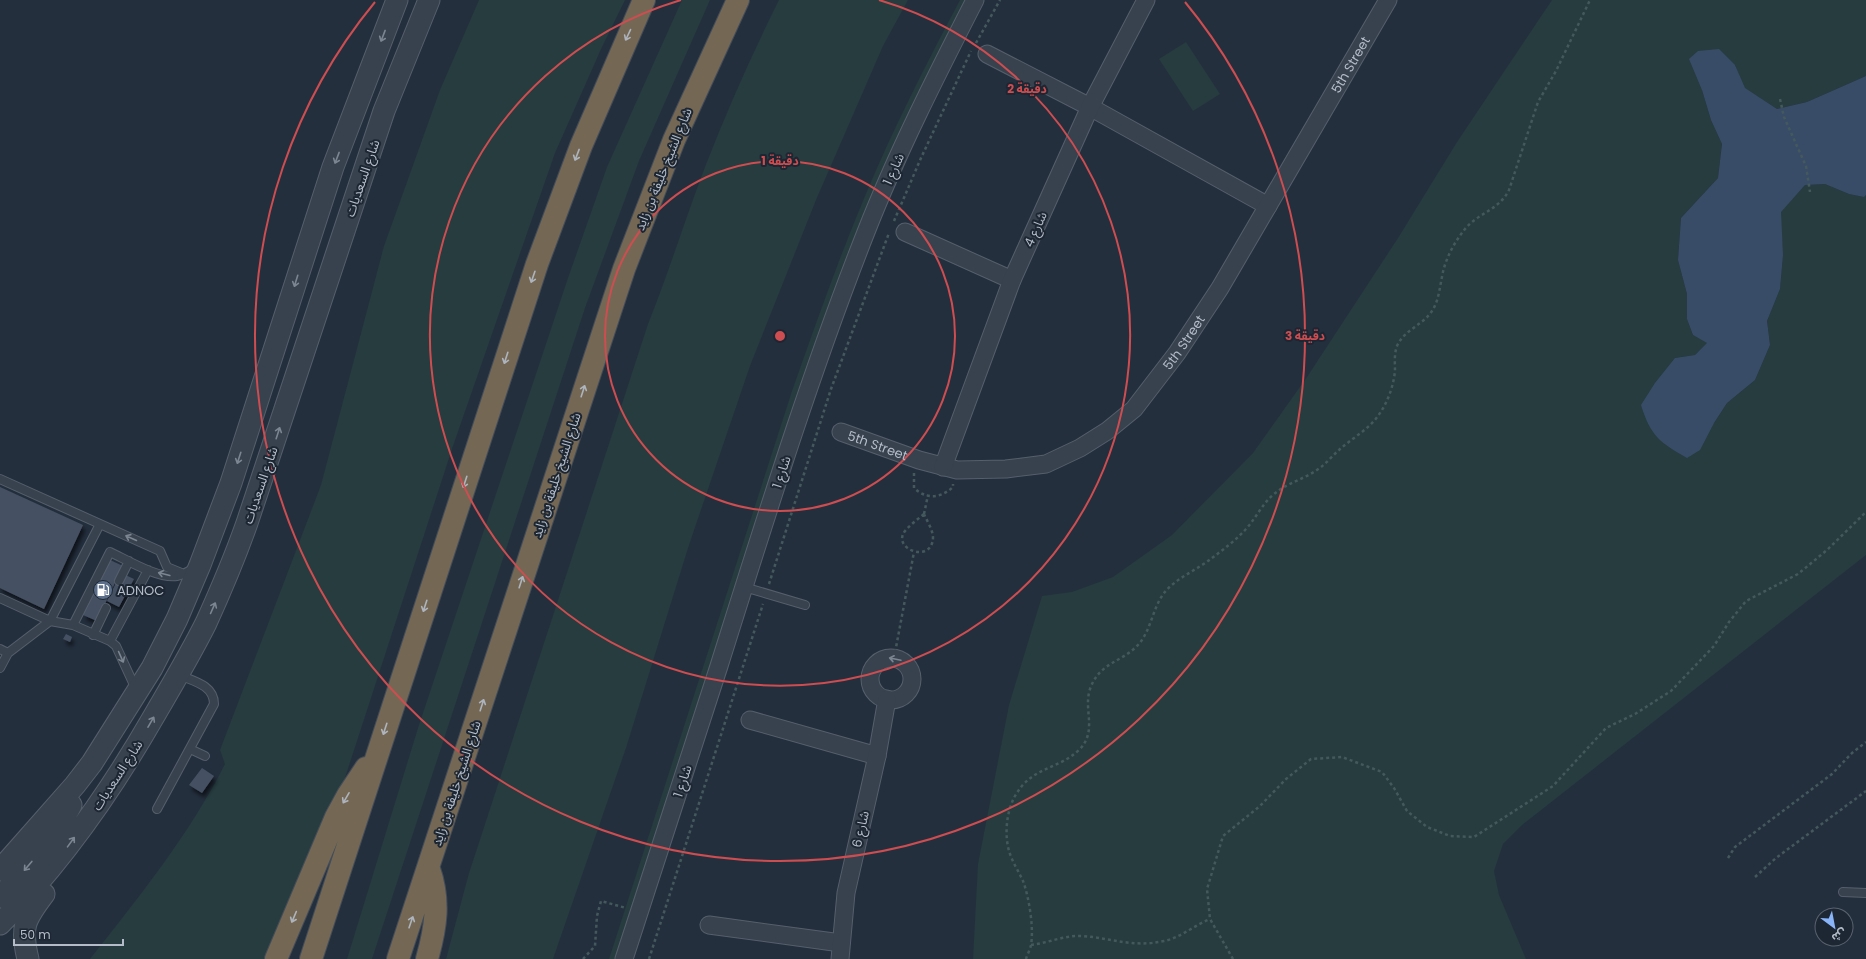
<svg xmlns="http://www.w3.org/2000/svg" width="1866" height="959" font-family="Poppins,'Noto Sans Arabic',sans-serif">
<style>
.green{fill:#263c3f}
.water{fill:#394c67}
.building{fill:#455162;filter:url(#shadow)}
.lines{fill:none;stroke-linecap:round;stroke-linejoin:round}
.service-casing{stroke:#565f6c;stroke-width:10}
.minor-casing{stroke:#565f6c;stroke-width:19}
.tertiary-casing{stroke:#565f6c;stroke-width:23}
.motorway-casing{stroke:#434c59;stroke-width:24}
.path{stroke:#44595c;stroke-width:2.5;stroke-dasharray:3 3;stroke-linecap:butt}
.service{stroke:#38414e;stroke-width:8}
.minor{stroke:#38414e;stroke-width:17}
.tertiary{stroke:#38414e;stroke-width:21}
.motorway{stroke:#746855;stroke-width:22}
.oneway{stroke:#aeb4bd}
.oneway2{stroke:#7c8592}
.ring{fill:none;stroke:#ce4d50;stroke-width:2}
.labels{text-anchor:middle;stroke-width:4;stroke-linejoin:round;paint-order:stroke}
.street-label{font-size:13px;fill:#b4bcc9;stroke:#1d2633}
.poi-label{font-size:13px;fill:#b4bcc9;stroke:#1d2633;text-anchor:start}
.centre{fill:#ce4d50;stroke:#1d2633;stroke-width:2}
.ring-label{font-size:12px;text-anchor:middle;font-weight:bold;fill:#ce4d50;stroke:#1d2633;stroke-width:4;stroke-linejoin:round;paint-order:stroke}
</style>
<defs>
<filter id="shadow"><feDropShadow dx="2.5" dy="4.5" stdDeviation="2" flood-color="#0009"/></filter>
</defs>
<rect width="100%" height="100%" fill="#242f3e"/>
<path class="green" d="M479 0H625L602 47 555 153 453 446 330 824 274 959H90C139 897 189 835 225 764L220 750 321 485 384 246 440 90Z
M682 0H710L639 161 585 308 372 959H347L418 728 568 278 607 167Z
M779 0H908L883 46 816 200 750 366 689 545 626 748 553 959H446L469 873 487 818 648 324C669 272 685 219 705 167 727 110 752 54 779 0Z
M960 0H968L919 96 617 959H609L792 391C815 326 838 260 865 196 893 129 926 64 960 0Z
M1552 0H1866V76L1807 102 1777 109 1744 88 1735 65 1702 90 1711 120 1722 144 1718 178 1681 218 1678 260 1687 294V319L1693 335 1708 343 1695 355 1675 358 1714 423 1727 403 1755 380 1770 345 1767 321 1780 289 1783 255 1780 212 1805 185 1825 184 1849 194 1864 197 1866 195V555L1522 825 1503 844 1494 871 1499 895 1526 959H973L978 864 1009 705 1042 596 1072 592 1113 577 1172 535 1253 453 1307 377 1398 238 1457 142Z
M1186 42 1220 94 1193 111 1159 59Z"/>
<path class="water" d="M1719 49 1735 65 1745 88 1777 109 1807 102 1866 76V195L1864 197 1849 194 1825 184 1805 185 1781 212 1783 255 1780 289 1767 321 1770 345 1755 380 1727 403 1714 423 1700 450 1687 458C1660 442 1651 437 1641 405L1655 383 1675 358 1695 355 1707 343 1693 335 1687 319V294L1678 260 1681 218 1718 178 1722 144 1711 120 1702 90 1689 59 1698 51Z"/>
<path class="building" d="M0 487 83 525 44 609 0 588Z
M110 560 123 566 97 621 83 615Z
M121 573 134 579 119 607 107 601Z
M66 634 72 637 70 642 63 639Z
M202 768 214 776 202 793 189 785Z"/>
<g class="lines">
<g class="service-casing">
<path id="service" d="M0 479 160 551 167 567 184 574
M119 581 129 561
M744 587 805 605
M0 598 50 621 73 625
M93 635 106 608
M110 641 148 570
M0 649 8 653
M0 668 8 653 50 621 100 524
M133 690 134 685 116 646 110 641 73 625 110 552C127 560 158 579 177 576 183 575 189 571 194 568
M190 749 205 756
M157 809 214 704C214 685 193 681 179 675
M1843 892 1866 893"/>
</g>
<g class="minor-casing">
<g id="minor">
<path d="M987 54 1090 107 1268 206"/>
<path d="M905 232 1012 280"/>
<path id="s1" d="M841 432 919 460 957 470 1006 469 1046 464 1080 448 1107 431 1134 409 1177 353 1220 288 1388 0"/>
<path d="M943 467 1012 280 1090 107 1146 0"/>
<circle cx="891" cy="679" r="21"/>
<path d="M750 720 877 756"/>
<path d="M709 925 841 943"/>
<path d="M624 959C655 861 688 764 719 666 765 520 810 374 866 232 897 153 936 76 975 0"/>
<path d="M840 959 846 893 877 756 887 699"/>
</g>
</g>
<g class="tertiary-casing">
<path id="tertiary" d="M0 870 75 785 92 763 152 668 177 619 200 565 231 483 333 167 397 0
M0 897C26 870 54 839 71 805
M0 924C61 863 111 791 154 716 172 685 190 655 206 623 221 590 235 557 247 523L384 111 429 0
M28 959C20 927 25 919 44 894"/>
</g>
<g class="motorway-casing">
<path id="motorway" d="M276 959 336 817 348 795 366 768
M311 959 537 264 581 146 644 0
M398 959 624 269 674 140 738 0
M427 959C436 927 440 901 429 869"/>
</g>
<path class="path" d="M976 43 1000 0
M1780 99 1784 117 1806 166 1810 192
M894 221 921 158 971 51
M914 473V488C927 500 941 498 953 487V484
M924 514C927 521 933 530 933 538 932 564 891 549 905 531 910 525 918 519 924 514Z
M924 514 928 495
M769 584 831 389 889 233
M894 658 914 552
M1728 858 1735 847 1832 774 1852 753 1866 742
M1755 877 1776 858 1866 791
M1031 945C1048 943 1065 935 1082 936 1112 938 1132 948 1164 941 1180 938 1195 925 1210 919
M583 959 595 946 597 916 601 901 626 908
M649 959 763 604
M1026 959C1027 955 1030 950 1031 945 1034 928 1029 897 1023 881 1019 872 1013 863 1010 854 1004 837 1006 812 1015 796 1032 766 1058 770 1079 750 1098 731 1083 710 1090 689 1099 663 1120 663 1137 646 1151 632 1152 609 1164 593 1176 578 1197 570 1212 558 1224 549 1236 540 1246 529 1256 518 1262 504 1274 494 1287 483 1304 479 1317 470 1326 464 1332 456 1339 450 1350 440 1364 432 1374 421 1386 407 1393 389 1395 371 1395 363 1394 354 1397 346 1404 330 1423 325 1432 311 1440 299 1440 282 1444 268 1448 254 1456 240 1465 229 1478 213 1499 210 1509 190L1538 102 1556 71 1590 0
M1233 959 1210 919 1207 889 1223 836 1260 806 1286 779 1311 759 1342 757 1382 772 1394 788 1407 811 1427 827 1450 836 1474 837 1553 786 1606 728 1635 714 1671 691 1714 646 1729 622 1746 601 1798 574 1827 550 1866 512"/>
<use href="#service" class="service"/>
<use href="#minor" class="minor"/>
<use href="#tertiary" class="tertiary"/>
<use href="#motorway" class="motorway"/>
</g>
<defs><path id="oneway-shaft" d="M-6 0H5M1.5-3L5.5 0L1.5 3" fill="none" stroke-width="1.6" stroke-linecap="round" stroke-linejoin="round"/></defs>
<g class="oneway">
<use href="#oneway-shaft" transform="translate(628 35) rotate(115)"/>
<use href="#oneway-shaft" transform="translate(577 155) rotate(111)"/>
<use href="#oneway-shaft" transform="translate(533 277) rotate(109)"/>
<use href="#oneway-shaft" transform="translate(506 358) rotate(108)"/>
<use href="#oneway-shaft" transform="translate(583 391) rotate(-72)"/>
<use href="#oneway-shaft" transform="translate(465 482) rotate(108)"/>
<use href="#oneway-shaft" transform="translate(521 582) rotate(-72)"/>
<use href="#oneway-shaft" transform="translate(425 606) rotate(108)"/>
<use href="#oneway-shaft" transform="translate(482 705) rotate(-72)"/>
<use href="#oneway-shaft" transform="translate(385 729) rotate(108)"/>
<use href="#oneway-shaft" transform="translate(346 798) rotate(120)"/>
<use href="#oneway-shaft" transform="translate(294 917) rotate(113)"/>
<use href="#oneway-shaft" transform="translate(411 922) rotate(-71)"/>
</g>
<g class="oneway2">
<use href="#oneway-shaft" transform="translate(383 36) rotate(111)"/>
<use href="#oneway-shaft" transform="translate(337 158) rotate(111)"/>
<use href="#oneway-shaft" transform="translate(296 281) rotate(107)"/>
<use href="#oneway-shaft" transform="translate(278 433) rotate(-72)"/>
<use href="#oneway-shaft" transform="translate(239 458) rotate(108)"/>
<use href="#oneway-shaft" transform="translate(131 538) rotate(-156)"/>
<use href="#oneway-shaft" transform="translate(164 574) rotate(-166)"/>
<use href="#oneway-shaft" transform="translate(213 608) rotate(-66)"/>
<use href="#oneway-shaft" transform="translate(121 657) rotate(66)"/>
<use href="#oneway-shaft" transform="translate(895 659) rotate(-168)"/>
<use href="#oneway-shaft" transform="translate(151 722) rotate(-60)"/>
<use href="#oneway-shaft" transform="translate(71 842) rotate(-54)"/>
<use href="#oneway-shaft" transform="translate(28 866) rotate(130)"/>
</g>
<g class="ring">
<circle cx="780" cy="336" r="175"/>
<path d="M879 0A350 350 0 1 1 681 0"/>
<path d="M1185 2A525 525 0 1 1 375 2"/>
</g>
<defs>
<g id="fuel-disc" transform="scale(1)"><circle r="9.5" fill="#5c6f8a" stroke="#1d2633"/><path d="M-5.5-6h7V0h2V4h1.3V-2.5L3-4.5l.8-.8L6-3V5H2.5V1h-1V6h-7ZM-4.2-4.7v3.2H.2V-4.7Z" fill="#fff"/></g>
</defs>
<g fill-rule="evenodd">
<use href="#fuel-disc" x="103" y="590"/>
</g>
<g class="labels">
<g class="street-label">
<text dy="5" stroke="none"><textPath href="#s1" startOffset="723">5th Street</textPath></text>
<text transform="translate(663 169) rotate(-68)" y="5">شارع الشيخ خليفة بن زايد</text>
<text transform="translate(893 169) rotate(-66)" y="5">شارع 1</text>
<text transform="translate(362 178) rotate(-71)" y="5">شارع السعديات</text>
<text transform="translate(1035 229) rotate(-66)" y="5">شارع 4</text>
<text dy="5" stroke="none"><textPath href="#s1" startOffset="399">5th Street</textPath></text>
<text dy="5" stroke="none"><textPath href="#s1" startOffset="39">5th Street</textPath></text>
<text transform="translate(781 472) rotate(-72)" y="5">شارع 1</text>
<text transform="translate(556 475) rotate(-72)" y="5">شارع الشيخ خليفة بن زايد</text>
<text transform="translate(260 485) rotate(-71)" y="5">شارع السعديات</text>
<text transform="translate(117 775) rotate(-57)" y="5">شارع السعديات</text>
<text transform="translate(682 781) rotate(-72)" y="5">شارع 1</text>
<text transform="translate(456 783) rotate(-72)" y="5">شارع الشيخ خليفة بن زايد</text>
<text transform="translate(860 829) rotate(-77)" y="5">شارع 6</text>
</g>
<g class="poi-label">
<text x="117" y="595">ADNOC</text>
</g>
</g>
<circle cx="780" cy="336" r="6" class="centre"/>
<g class="ring-label">
<text x="1027" y="93">2 دقيقة</text>
<text x="780" y="165">1 دقيقة</text>
<text x="1305" y="340">3 دقيقة</text>
</g>
<g transform="translate(1834 927) rotate(148)"><circle r="19" fill="#1d2633" stroke="#59626f"/>
<path d="M0-3L7 15L0 10L-7 15Z" fill="#8ab4f8"/>
<text y="-6" font-size="11" font-weight="bold" text-anchor="middle" fill="#b4bcc9">ش</text>
</g>
<path d="M14 939v6h109v-6" fill="none" stroke="#b4bcc9" stroke-width="2"/>
<text x="20" y="939" font-size="12" fill="#b4bcc9" stroke="#1d2633" stroke-width="3" paint-order="stroke">50 m</text>
</svg>
